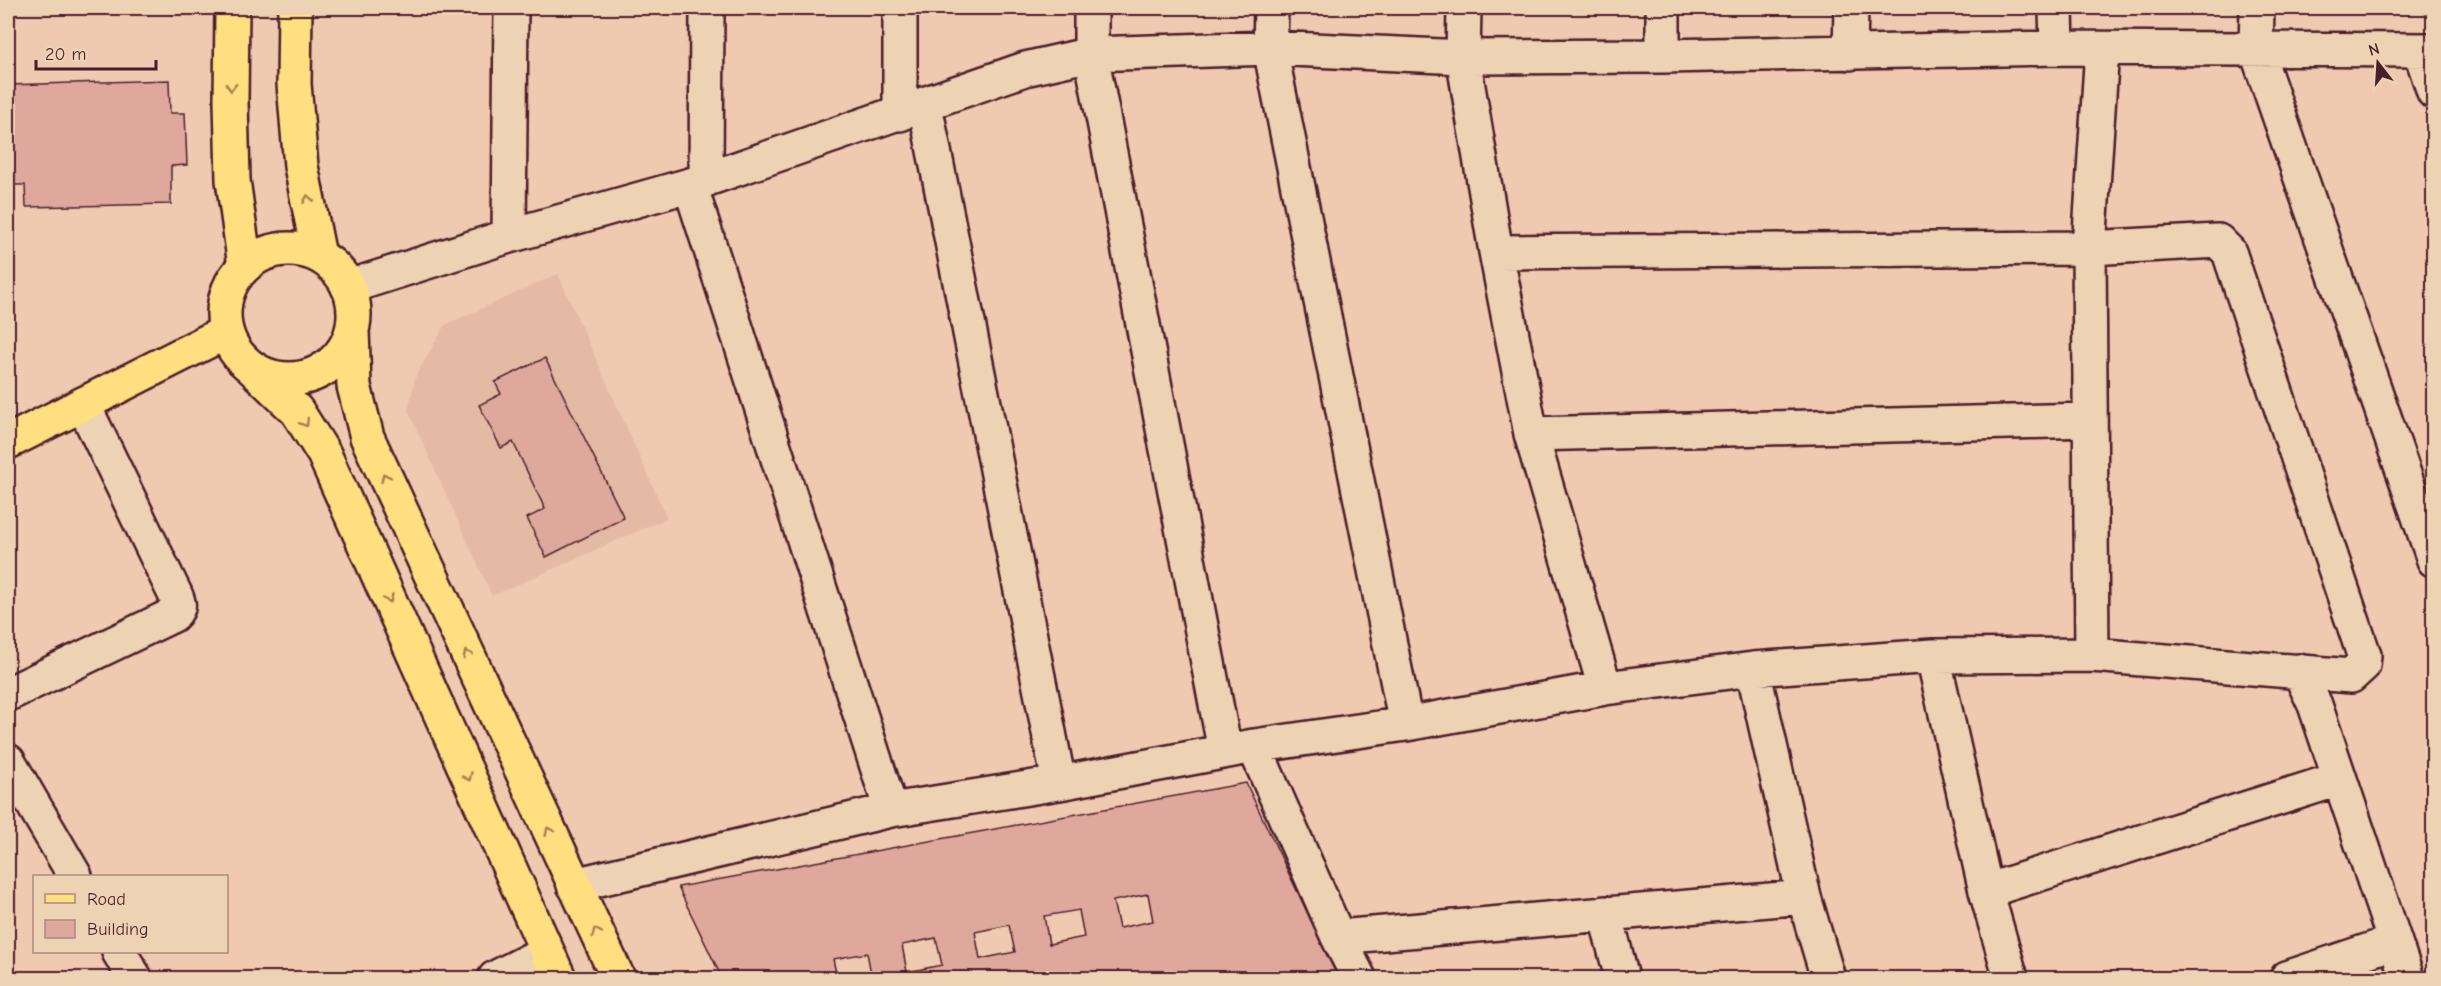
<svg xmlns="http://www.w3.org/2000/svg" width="2441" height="986" font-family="'Comic Neue',sans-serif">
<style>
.built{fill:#e4baa5}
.building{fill:#dfa89c;stroke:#4a1f2b;stroke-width:1.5;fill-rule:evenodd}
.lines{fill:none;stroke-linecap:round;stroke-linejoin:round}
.minor-casing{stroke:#4a1f2b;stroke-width:38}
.major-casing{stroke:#4a1f2b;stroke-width:38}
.minor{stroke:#eed2b4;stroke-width:33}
.major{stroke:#ffdf80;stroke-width:33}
.oneway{stroke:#a47f56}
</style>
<rect width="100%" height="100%" fill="#efcab0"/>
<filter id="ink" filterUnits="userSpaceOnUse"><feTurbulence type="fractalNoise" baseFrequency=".0167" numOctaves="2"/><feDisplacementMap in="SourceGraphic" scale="12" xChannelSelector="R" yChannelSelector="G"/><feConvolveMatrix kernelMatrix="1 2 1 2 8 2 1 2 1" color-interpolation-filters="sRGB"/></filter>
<g filter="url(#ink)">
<path class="built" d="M558 274 667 518 492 596 408 410 416 375 445 325Z"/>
<path class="building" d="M169 80 170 113H185L187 165 171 166V204L26 207 25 185H10L8 85Z
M545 358 624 518 546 557 527 518 545 509 513 442 501 448 479 405 501 394 495 382Z
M1246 783 1336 973 1312 978H872L867 953 833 959 837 978H722L678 887ZM1148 894 1153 921 1119 928 1113 901ZM1079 910 1084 937 1049 944 1044 916ZM1009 925 1015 952 980 959 975 932ZM936 938 942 965 907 972 902 945Z"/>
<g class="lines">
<g class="minor-casing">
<path id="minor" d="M1091 8V54L1225 751
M1271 8 1270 48 1406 724
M1464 8 1463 57 1496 252 1531 434 1605 688
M1663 8V56
M2056 8 2057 48
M2257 8 2256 49 2434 560
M2420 50 2434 92
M1850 53 1851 8
M925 105 1059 783
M900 114V8
M706 180 707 8
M690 185 891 810
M509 236 511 8
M348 287 509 236 690 185 1025 69 1091 54 1270 48 1463 57 1663 56 2057 48 2434 50
M1531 434 2090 420
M2092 655 2089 248 2102 49
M1933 656 1986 891 2011 978
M1753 669 1804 897 1828 978
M2299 671 2315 705 2407 978
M8 694 173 615C181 607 179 603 175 594L83 404
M1254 746 1338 937 1359 978
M8 761 75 876
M574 885 891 810 1059 783 1254 746 1406 724 1605 688 1753 669 1933 656 2092 655 2351 676 2363 665 2364 655 2229 252 2218 241 2089 248 1496 252
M1986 891 2339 779
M1605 913 1622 978
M1338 937 1804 897
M119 952 135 978
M495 978 546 952
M2287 978 2394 942"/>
</g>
<g class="major-casing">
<path id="major" d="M232 8 231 101 233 180 245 266
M295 8 294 84 301 166 319 256
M224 314a65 65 0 1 1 130 0a65 65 0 1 1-130 0Z
M352 330 354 386 367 437 618 978
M250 366 297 411 324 454 559 978
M8 442 226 332"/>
</g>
<use href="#minor" class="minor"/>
<use href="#major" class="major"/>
</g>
<defs><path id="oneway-chevron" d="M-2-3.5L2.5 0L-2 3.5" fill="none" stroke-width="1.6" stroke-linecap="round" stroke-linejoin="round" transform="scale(1.5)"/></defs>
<g class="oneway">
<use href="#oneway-chevron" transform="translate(231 87) rotate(91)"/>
<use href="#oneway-chevron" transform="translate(308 199) rotate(-101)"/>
<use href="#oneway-chevron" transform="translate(305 423) rotate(58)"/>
<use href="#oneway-chevron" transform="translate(385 477) rotate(-115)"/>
<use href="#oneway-chevron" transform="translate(389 599) rotate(66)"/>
<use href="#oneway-chevron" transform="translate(467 654) rotate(-115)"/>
<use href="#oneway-chevron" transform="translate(468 777) rotate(66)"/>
<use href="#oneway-chevron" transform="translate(549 831) rotate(-115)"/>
<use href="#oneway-chevron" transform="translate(596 932) rotate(-115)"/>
</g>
</g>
<rect width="2441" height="986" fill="none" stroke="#eed2b4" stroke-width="30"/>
<rect x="15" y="15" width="2411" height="956" fill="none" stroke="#4a1f2b" stroke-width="2" filter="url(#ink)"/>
<rect x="33" y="875" width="195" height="78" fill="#eed2b4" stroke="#ac8a7d" stroke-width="1.5"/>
<rect x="45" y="894" width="30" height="9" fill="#ffdf80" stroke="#ac8a7d" stroke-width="1.5"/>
<text x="87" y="905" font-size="18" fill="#4a1f2b">Road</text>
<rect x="45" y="920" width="30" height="18" fill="#dfa89c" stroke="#ac8a7d" stroke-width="1.5"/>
<text x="87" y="935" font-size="18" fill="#4a1f2b">Building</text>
<g transform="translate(2378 63) rotate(343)" stroke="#eed2b4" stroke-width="4.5" paint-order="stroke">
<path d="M0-4.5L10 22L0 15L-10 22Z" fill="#4a1f2b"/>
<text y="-9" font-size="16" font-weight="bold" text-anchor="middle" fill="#4a1f2b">N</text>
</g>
<path d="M36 60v9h120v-9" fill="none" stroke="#4a1f2b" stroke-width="3"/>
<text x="45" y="60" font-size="18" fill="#4a1f2b" stroke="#eed2b4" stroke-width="4.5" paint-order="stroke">20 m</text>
</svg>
